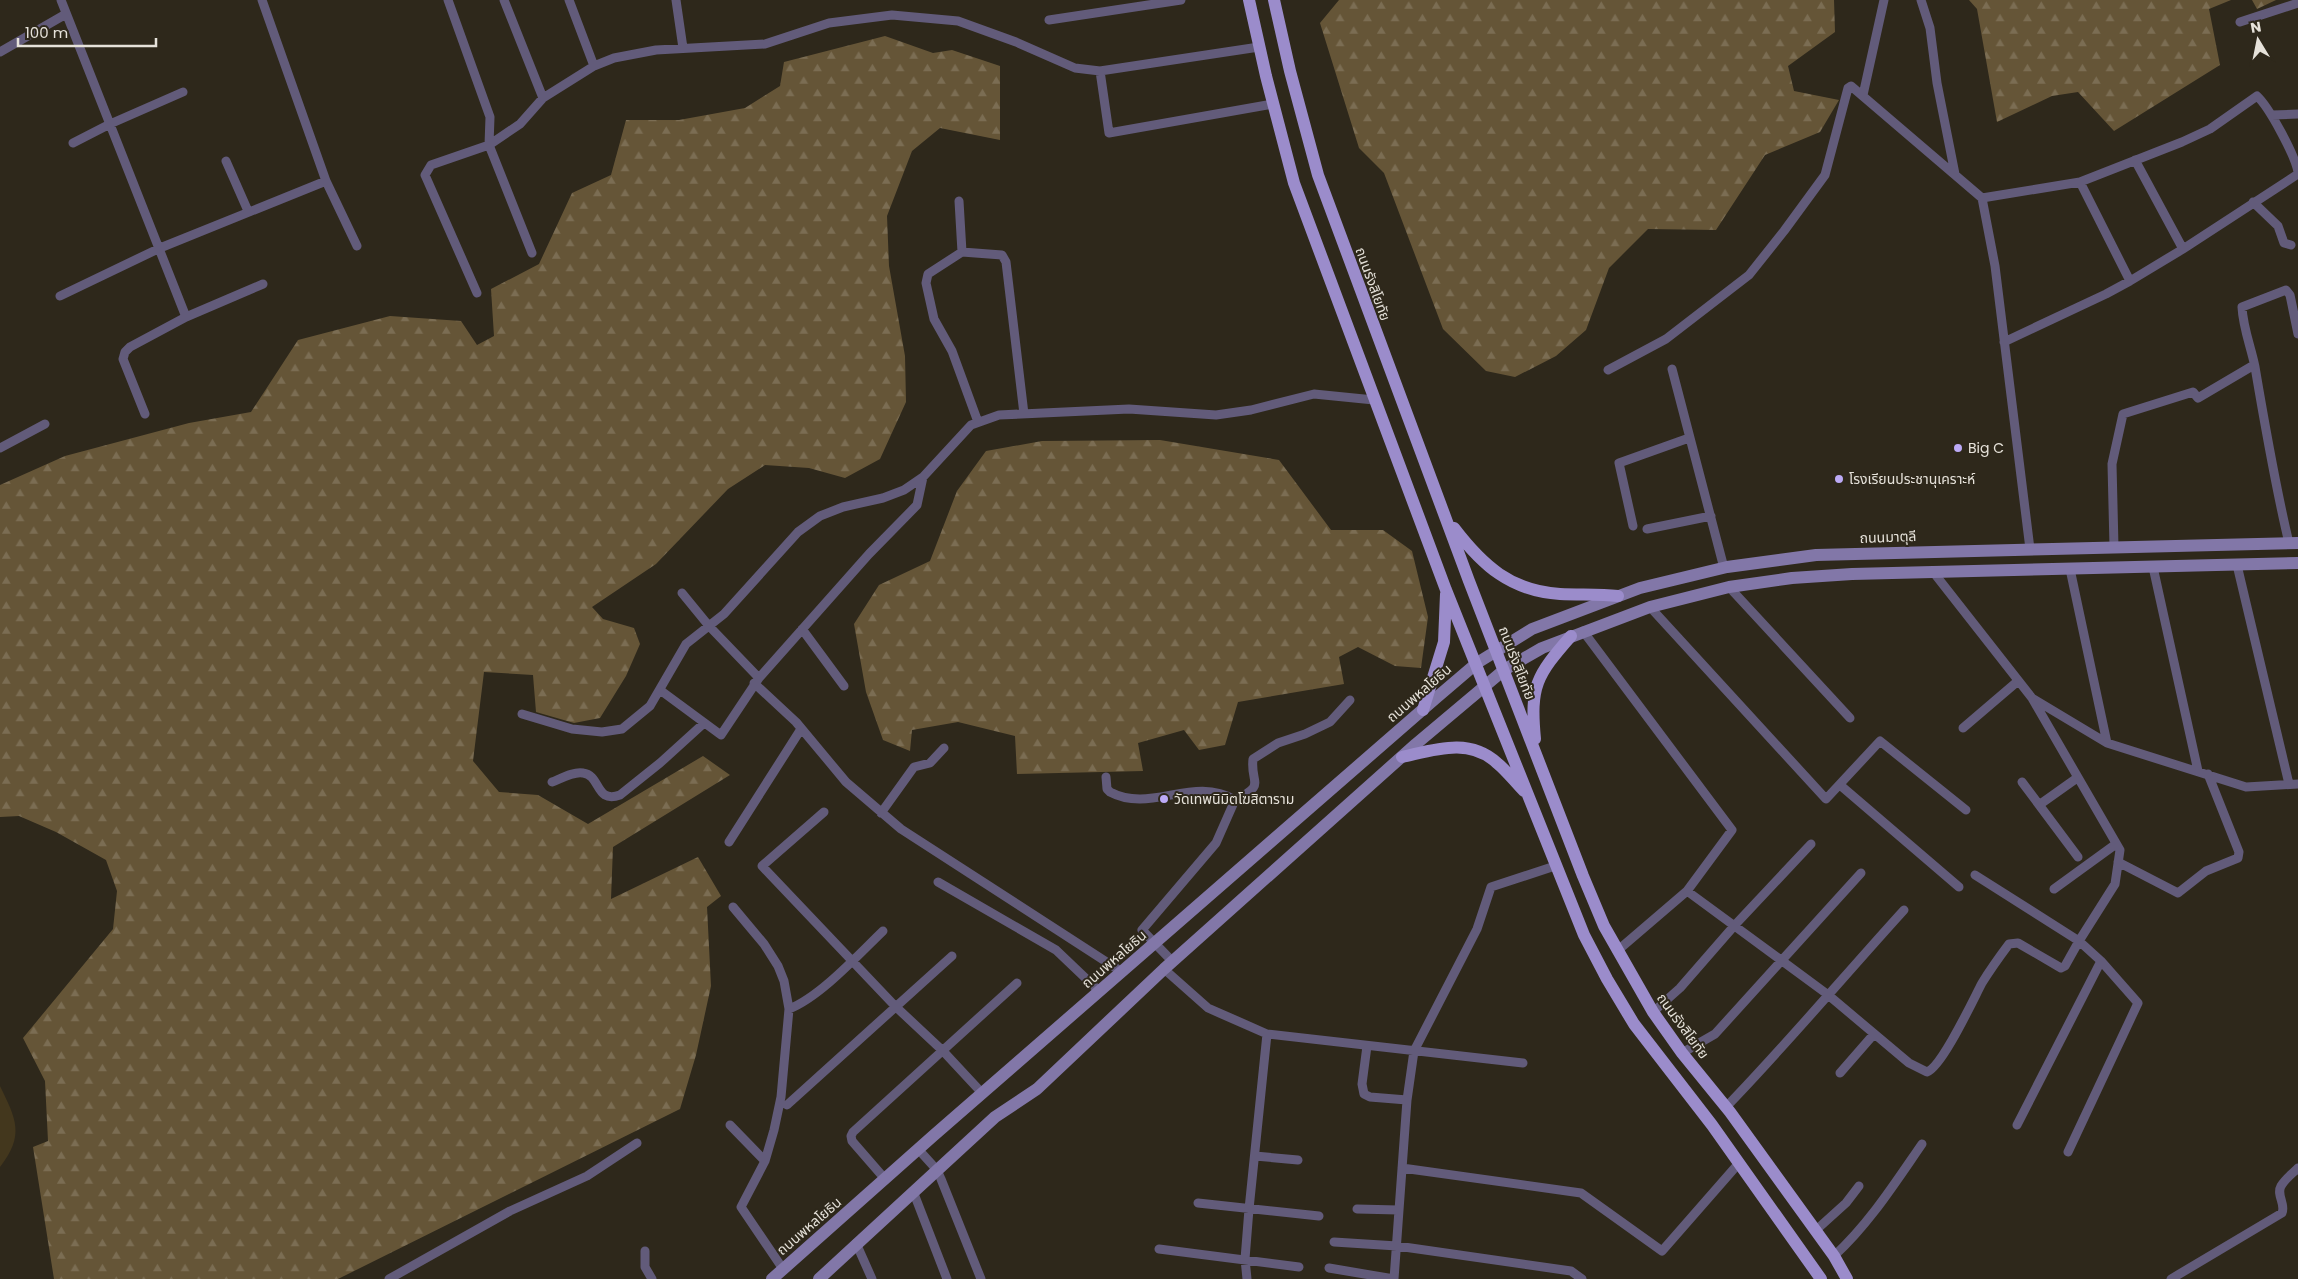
<svg xmlns="http://www.w3.org/2000/svg" width="2298" height="1279" font-family="Poppins,'Noto Sans Thai',sans-serif">
<style>
.green{fill:#43371d}
.forest{fill:url(#forest-firs)}
.lines{fill:none;stroke-linecap:round;stroke-linejoin:round}
.minor{stroke:#625b7a;stroke-width:9}
.secondary{stroke:#8277a8;stroke-width:12}
.primary{stroke:#9b8ccb;stroke-width:12}
.poi-dot{fill:#bcaaf6;stroke:#2e281b;stroke-width:2}
.labels{text-anchor:middle;stroke-width:4;stroke-linejoin:round;paint-order:stroke}
.street-label{font-size:14px;fill:#e6e2da;stroke:#2e281b}
.poi-label{font-size:14px;fill:#e6e2da;stroke:#2e281b;text-anchor:start}
</style>
<defs>
<pattern id="forest-firs" width="22" height="20" patternUnits="userSpaceOnUse" patternTransform="scale(1.25)"><rect width="22" height="20" fill="#655537"/><path d="M5 1l3.5 6h-7zM16 11l3.5 6h-7z" fill="#7b6d53"/></pattern>
</defs>
<rect width="100%" height="100%" fill="#2e281b"/>
<path class="green" d="M0 1086C16 1119 25 1135 0 1167Z"/>
<path class="forest" d="M1339 0H1834L1835 32 1788 66 1794 91 1839 100 1820 132 1765 155 1716 230 1648 229 1609 268 1586 330 1556 356 1515 377 1486 371 1443 329 1384 173 1359 148 1320 23Z
M1969 0H2231L2209 9 2220 65 2114 131 2078 92 2052 96 1997 122 1977 9Z
M2252 0H2276L2257 9Z
M885 36 933 53 952 50 1000 66V140L940 128 912 151 887 216 889 266 905 356 906 402 880 459 845 478 809 468 765 465 728 489 656 564 592 607 603 619 634 628 640 644 626 676 600 718 574 723 536 712 533 675 484 672 473 761 499 792 538 795 588 824 703 756 730 775 613 847 611 899 698 857 721 896 707 907 711 986 696 1055 680 1109 338 1279H54L33 1147 48 1141 45 1081 23 1038 113 929 117 891 106 860 56 832 19 816 0 817V485L65 456 189 423 251 412 298 340 390 316 461 321 477 345 494 336 491 289 539 264 572 193 611 175 626 120H679L745 108 780 86 784 62Z
M1160 440 1279 460 1331 530H1383L1412 551 1428 617 1421 668 1395 666 1358 647 1339 657 1344 684 1238 702 1225 745 1199 750 1184 730 1138 743 1143 771 1017 774 1015 736 958 722 912 730 910 751 883 740 866 692 854 624 879 585 930 561 957 491 986 451 1042 441Z"/>
<g class="lines">
<path class="minor" d="M61 0 186 317
M448 0 490 117 489 145 532 253
M504 0 543 98
M569 0 594 66
M676 0 683 48
M1921 0 1930 28 1937 83 1955 174
M1049 20 1181 0
M2240 22 2298 3
M0 52 66 14
M1100 71 1109 133 1273 104
M1863 95 1884 0
M2272 115 2298 114
M73 143 110 124 183 92
M2135 160 2183 249
M226 161 248 211
M326 181 357 246
M2080 182 2130 281
M1982 198 2080 182 2182 142 2210 129 2257 96C2269 107 2295 155 2298 172
M959 201 962 252
M2253 202 2278 226 2284 243 2291 245
M477 293 425 175 431 165 489 145 520 124 543 98 594 66 614 58 656 50 765 44 829 23 892 15 958 21 1016 42 1075 68 1100 71 1259 47
M60 296 160 248 326 181 262 0
M2004 342 2106 294 2130 281 2183 249 2298 174
M1672 369 1724 568
M1608 370 1666 339 1749 275 1784 231 1825 175 1848 88 1851 86 1982 198 1995 266 2030 549
M145 414 123 359 125 352 130 347 186 317 263 284
M978 422 952 351 934 319 926 283 928 274 962 252 1002 255 1006 262 1024 414
M0 448 45 424
M1633 526 1619 463 1689 438
M1647 529 1711 516
M2289 543C2275 485 2265 426 2255 367 2251 347 2243 328 2242 307L2286 290 2290 295 2298 334
M2114 547 2112 464 2123 414 2193 392 2198 398 2254 365
M2237 565 2289 784
M2153 567 2198 771
M2070 569 2107 743
M1934 573 2032 698 2107 743 2246 787 2298 784
M1729 587 1850 718
M682 593 709 626 759 678
M1650 607 1826 799 1880 741 1966 810
M802 629 844 686
M1583 631 1732 830 1687 891 1617 951
M754 683 796 722 846 782 901 829 1122 972
M660 690 721 735 759 678 869 554 917 505 923 477
M2032 698 2120 850 2115 884 2079 941 2101 961 2138 1003 2068 1152
M522 714 572 729 602 732 622 729 650 706 686 644 724 614 798 532 820 516 843 507 883 498 904 490 923 477 971 425 999 415 1129 409 1216 415 1251 410 1314 394 1374 400
M1963 728 2018 681
M1106 777 1107 789 1110 792C1151 814 1193 775 1235 800
M552 782C560 779 574 771 583 773 601 775 595 804 620 795L660 763 703 724
M2022 782 2078 857
M1840 785 1959 887
M2039 805 2077 778
M824 812 762 866 895 1006 943 1051 982 1093
M881 813 914 767 930 763 944 748
M729 842 801 729
M2118 862 2178 893 2206 871 2238 858 2239 852 2208 774
M938 882 1056 950 1099 991
M2054 889 2116 844
M1687 891 1827 994 1909 1063 1927 1072C1942 1067 1973 1000 1982 983 1990 970 2000 956 2009 944L2018 943 2061 968 2065 966 2079 941 1975 875
M733 907 764 944 778 966 784 981 789 1009 781 1097 774 1130 765 1161 741 1207 783 1269
M1172 961 1142 930 1216 843 1235 800C1267 784 1250 784 1253 759L1278 743 1305 734 1330 722 1350 700
M1164 969 1208 1008 1267 1034 1523 1063
M789 1009C820 997 858 955 883 931
M1653 1012 1680 988 1734 926 1811 844
M1367 1046 1362 1084 1364 1094 1370 1097 1407 1100
M1682 1053 1715 1034 1861 873
M1840 1073 1874 1034
M787 1105 952 956
M1726 1107C1787 1044 1844 976 1904 910
M730 1125 765 1161
M2017 1125 2101 961
M918 1149 937 1170 941 1179 981 1279
M1255 1156 1298 1160
M1402 1168 1581 1193 1662 1251 1739 1163
M885 1179 852 1141 851 1136 853 1132 1017 983
M913 1191 947 1279
M1198 1203 1319 1216
M1357 1209 1398 1210
M1815 1231 1846 1203 1859 1186
M1334 1242 1397 1246 1571 1271 1582 1279
M856 1243 872 1279
M1159 1249 1299 1267
M645 1251V1267L652 1279
M1834 1256C1869 1224 1895 1183 1922 1144
M1329 1268 1394 1279
M389 1279 510 1211 587 1176 637 1143
M1247 1279 1245 1259 1249 1209 1267 1034
M1394 1279 1407 1100 1414 1051 1477 929 1491 887 1555 866
M2171 1279 2282 1213C2286 1204 2276 1195 2281 1186 2285 1179 2293 1173 2298 1168"/>
<path class="secondary" d="M772 1279 933 1136 1436 698 1477 663 1532 629 1640 588 1727 567 1816 555 2298 543
M819 1279 995 1117 1037 1089 1164 969 1416 744 1504 670 1542 648 1650 607 1729 587 1792 578 1852 574 2298 563"/>
<path class="primary" d="M1249 0 1266 76 1294 183 1446 590 1584 935 1607 979 1634 1024 1712 1125 1821 1279
M1274 0 1290 71 1318 175 1469 581 1583 876 1604 926 1653 1012 1682 1053 1730 1112 1834 1256 1847 1279
M1454 528C1483 566 1511 591 1560 594 1580 595 1599 594 1618 596
M1423 710 1444 642 1446 594
M1535 739C1530 686 1536 676 1571 636
M1402 757C1434 750 1469 737 1497 763 1507 771 1515 782 1524 791"/>
</g>
<g class="poi-dot">
<circle cx="1958" cy="448" r="5"/>
<circle cx="1839" cy="479" r="5"/>
<circle cx="1164" cy="799" r="5"/>
</g>
<g class="labels">
<g class="street-label">
<text transform="translate(1373 284) rotate(70)" y="5">ถนนรังสิโยทัย</text>
<text transform="translate(1888 537) rotate(-2)" y="5">ถนนมาตุลี</text>
<text transform="translate(1517 663) rotate(69)" y="5">ถนนรังสิโยทัย</text>
<text transform="translate(1419 693) rotate(-41)" y="5">ถนนพหลโยธิน</text>
<text transform="translate(1114 959) rotate(-41)" y="5">ถนนพหลโยธิน</text>
<text transform="translate(1683 1026) rotate(54)" y="5">ถนนรังสิโยทัย</text>
<text transform="translate(809 1226) rotate(-41)" y="5">ถนนพหลโยธิน</text>
</g>
<g class="poi-label">
<text x="1968" y="453">Big C</text>
<text x="1849" y="484">โรงเรียนประชานุเคราะห์</text>
<text x="1174" y="804">วัดเทพนิมิตโฆสิตาราม</text>
</g>
</g>
<g transform="translate(2258 40) rotate(350)" stroke="#2e281b" stroke-width="4" paint-order="stroke">
<path d="M0-4L9 19L0 12L-9 19Z" fill="#e6e2da"/>
<text y="-8" font-size="14" font-weight="bold" text-anchor="middle" fill="#e6e2da">N</text>
</g>
<path d="M18 38v8h138v-8" fill="none" stroke="#e6e2da" stroke-width="2.5"/>
<text x="25" y="38" font-size="15" fill="#e6e2da" stroke="#2e281b" stroke-width="4" paint-order="stroke">100 m</text>
</svg>
